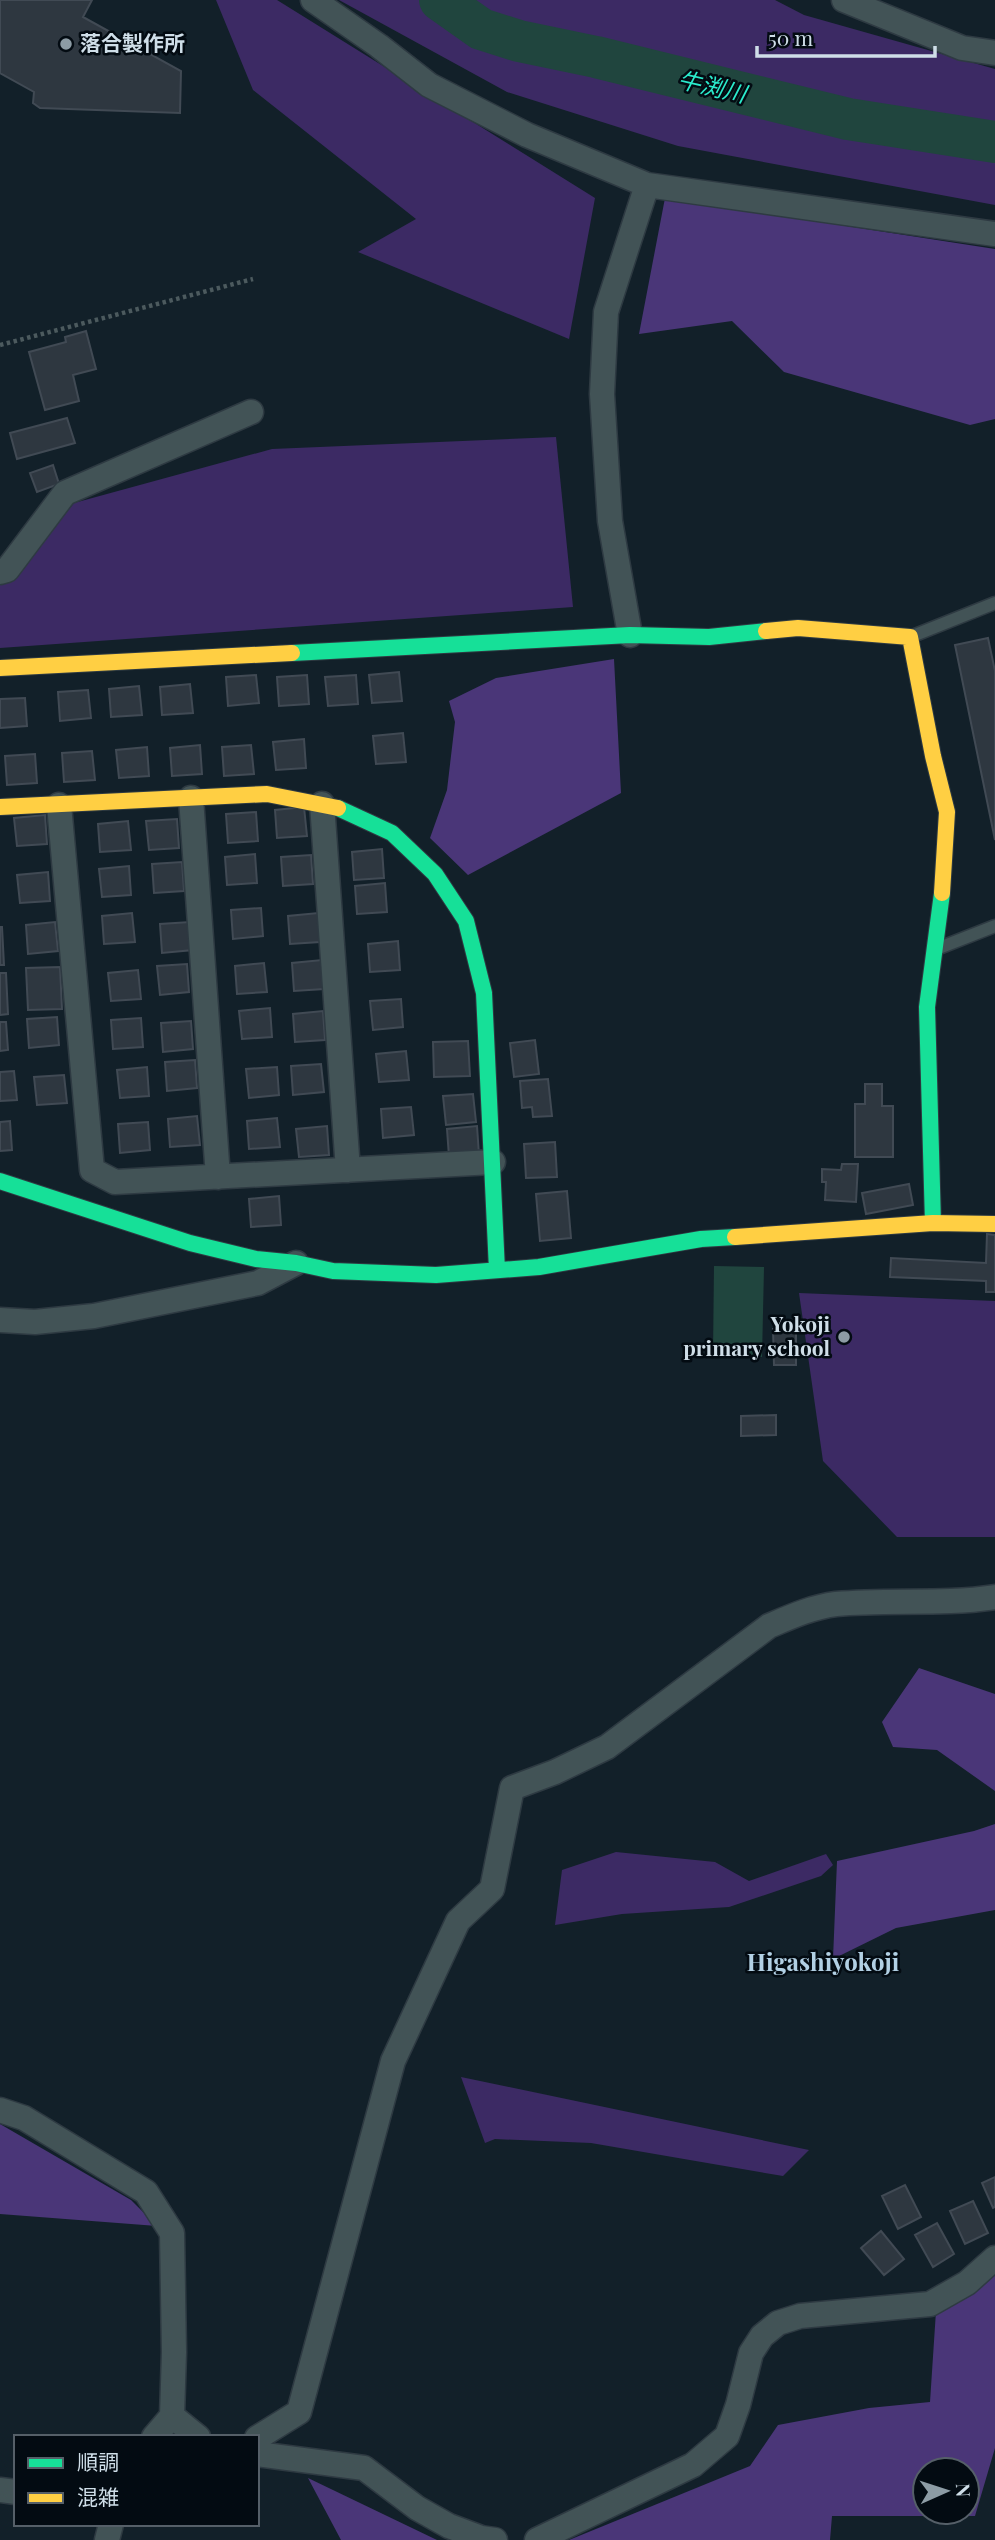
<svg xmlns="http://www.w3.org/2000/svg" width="995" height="2540" font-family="'Playfair Display','Noto Sans JP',serif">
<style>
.green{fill:#3c2a64}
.forest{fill:#4a3678;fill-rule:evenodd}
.water{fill:#20453e}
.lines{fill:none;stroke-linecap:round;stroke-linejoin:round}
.river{stroke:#20453e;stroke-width:42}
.building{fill:#2e3740;stroke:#414a54;stroke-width:2}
.lane-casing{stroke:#2e3a42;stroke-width:15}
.street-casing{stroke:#2e3a42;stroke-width:27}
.fast-casing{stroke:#2e3a42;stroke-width:18}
.slow-casing{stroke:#2e3a42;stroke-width:18}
.path{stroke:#4c5a5e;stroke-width:4.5;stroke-dasharray:3.5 3.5;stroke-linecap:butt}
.lane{stroke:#425356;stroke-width:12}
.street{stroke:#425356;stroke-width:24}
.fast{stroke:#16e098;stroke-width:16}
.slow{stroke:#ffcf43;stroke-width:16}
.poi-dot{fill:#8d9ca5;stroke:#030b12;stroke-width:2.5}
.labels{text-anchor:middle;stroke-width:5;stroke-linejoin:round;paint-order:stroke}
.poi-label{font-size:21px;font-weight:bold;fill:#cfdee8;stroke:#030b12;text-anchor:start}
.water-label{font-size:23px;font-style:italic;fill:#2bebcc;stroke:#030b12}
.quarter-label{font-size:24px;font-weight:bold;fill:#b2d0e4;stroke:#030b12}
</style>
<rect width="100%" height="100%" fill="#122029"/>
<path class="green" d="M216 0H277L595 198 569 339 358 252 416 219 253 90Z
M339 0H775L804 15 995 69V205L678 146 507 92Z
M556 437 573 607 0 648V580L16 575 74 503 272 449Z
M799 1293 995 1301V1537H897L823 1461Z
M616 1852 715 1862 749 1881 826 1854 833 1865 821 1876 729 1907 622 1914 555 1925 562 1870Z
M461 2077 809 2150 783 2176 591 2143 495 2139 485 2143Z"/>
<path class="forest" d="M665 198 995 249V419L970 425 784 372 732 321 639 334Z
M614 659 621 793 468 875 430 838 447 790 455 722 449 701 496 678Z
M919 1668 995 1694V1791L937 1750 893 1747 882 1722Z
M995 1824V1910L896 1928 833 1959 837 1861 974 1831Z
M0 2124 131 2200 157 2226 0 2214Z
M995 2262V2448L975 2516H832L830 2540H569L750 2466 778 2425 869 2408 930 2402 936 2311ZM925 2470H967V2512H925Z
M308 2478 437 2540H341Z"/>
<path class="water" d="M714 1266 764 1267 762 1357 713 1356Z"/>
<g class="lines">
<path class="river" d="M440 0 481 29 519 41 596 57 848 119 995 142"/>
</g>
<path class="building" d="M0 0H92L83 17 181 71 180 113 40 108 33 103 34 92 0 73Z
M86 331 96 369 73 375 79 401 45 410 29 352 66 342 65 337Z
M67 418 75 443 17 459 10 433Z
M53 465 59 484 37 492 30 473Z
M988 638 995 671V840L955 645Z
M399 672 402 701 372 703 369 675Z
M256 675 259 703 228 706 226 677Z
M307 675 309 704 279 706 277 677Z
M356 675 358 704 328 706 325 677Z
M190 684 193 713 162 715 160 687Z
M139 686 142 715 111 717 109 689Z
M88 690 91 718 60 721 58 692Z
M25 698 27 726 0 728V699Z
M403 733 406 762 376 764 373 736Z
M304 739 306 768 276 770 273 742Z
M200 745 202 774 172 776 170 748Z
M251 745 254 774 224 776 222 747Z
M147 747 149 776 119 778 116 750Z
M92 751 95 780 64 782 62 753Z
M35 754 37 783 7 785 5 756Z
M304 807 307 836 277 838 275 810Z
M256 812 258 841 228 843 226 814Z
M45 815 47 844 17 846 14 818Z
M177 819 179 848 149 850 146 821Z
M128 821 131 850 100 852 98 824Z
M382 849 384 878 354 880 352 852Z
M255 854 257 883 227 885 225 857Z
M311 855 313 884 283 886 281 857Z
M182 862 184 891 154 893 152 864Z
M129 866 131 895 102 897 99 869Z
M48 872 50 901 20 903 17 875Z
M385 883 387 912 357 914 355 886Z
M261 908 263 936 233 939 231 910Z
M132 913 135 942 104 944 102 916Z
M318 913 320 942 290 944 288 916Z
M55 922 58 951 28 954 26 925Z
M190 922 193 950 162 953 160 924Z
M0 927H2L4 965H0Z
M398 941 400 970 370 972 368 944Z
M322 960 324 989 294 991 292 963Z
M264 963 267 992 237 994 235 966Z
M187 964 189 992 160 995 157 966Z
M60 967 62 1009 28 1010 26 968Z
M138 970 141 999 111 1001 108 973Z
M0 973H6L8 1014 0 1015Z
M401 999 403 1027 373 1030 370 1001Z
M270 1008 272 1037 242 1039 239 1011Z
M323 1011 325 1040 295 1042 293 1014Z
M57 1017 59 1045 29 1048 27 1019Z
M141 1018 143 1047 113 1049 111 1020Z
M191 1021 193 1049 163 1052 161 1023Z
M0 1022H6L8 1050 0 1051Z
M535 1040 539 1074 514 1077 510 1043Z
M468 1041 470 1076 434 1077 433 1042Z
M406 1051 409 1080 379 1082 376 1054Z
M195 1060 197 1088 167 1091 165 1062Z
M321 1064 324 1092 293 1095 291 1066Z
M147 1067 149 1096 120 1098 117 1070Z
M277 1067 279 1095 249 1098 246 1069Z
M14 1071 17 1100 0 1101V1072Z
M64 1075 67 1103 37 1105 34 1077Z
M548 1079 552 1116 533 1117 532 1107 522 1108 520 1081Z
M865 1084H882V1106H893V1157H855V1104H865Z
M473 1094 476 1122 446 1125 443 1096Z
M411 1107 414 1135 383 1138 381 1109Z
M197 1116 200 1145 170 1147 168 1119Z
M277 1118 280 1147 249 1149 247 1121Z
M10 1121 12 1150 0 1151V1122Z
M148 1122 150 1150 120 1153 118 1124Z
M327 1126 329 1155 299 1157 296 1129Z
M477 1126 479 1155 449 1157 447 1129Z
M555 1142 557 1177 526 1178 524 1144Z
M842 1164H858L856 1202 825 1200 826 1182H822V1169L841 1170Z
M909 1184 913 1205 866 1214 862 1193Z
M567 1191 571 1238 540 1241 536 1194Z
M279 1196 281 1225 251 1227 249 1199Z
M987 1234 995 1235V1292H986V1281L890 1277 891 1258 986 1263Z
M773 1329H796V1365H774Z
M776 1415V1435L741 1436V1416Z
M995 2177V2207L993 2208 982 2183Z
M905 2185 921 2217 898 2229 882 2196Z
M973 2201 988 2233 965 2244 950 2211Z
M937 2223 954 2254 933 2267 915 2235Z
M881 2231 904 2259 884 2275 861 2248Z"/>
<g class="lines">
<g class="lane-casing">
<path id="lane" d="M910 637 995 603
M939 948 995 926"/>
</g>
<g class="street-casing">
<path id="street" d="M313 0 379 46 429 85 527 135 647 185 995 234
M844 0 962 48 995 53
M0 572 7 570 65 493 251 412
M630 635 610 521 602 394 606 312 647 185
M191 798 218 1177
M322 804 348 1170
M59 805 92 1170 115 1182 493 1162
M0 1320 35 1322 94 1316 258 1283 296 1263
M0 2110 24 2118 146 2192 172 2233 174 2352 172 2416 154 2437
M172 2416 198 2437
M257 2438 299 2412 393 2061 458 1921 492 1889 512 1788 555 1772 607 1747 769 1626C790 1617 812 1607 836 1604 889 1599 942 1605 995 1597
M257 2454 364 2468 417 2508 449 2526 481 2538 495 2540
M0 2490 16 2492
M107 2540 111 2524
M537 2540 693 2465 727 2436 738 2405 751 2353 762 2336 778 2323 800 2316 930 2304 967 2283 995 2258"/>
</g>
<g class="fast-casing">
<path id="fast" d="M292 653 630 635 709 637 766 631
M338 808 392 833 435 874 466 921 484 993 497 1270
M0 1181 190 1243 256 1259 296 1263 333 1271 436 1275 539 1267 701 1239 735 1237
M933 1223 927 1007 942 893"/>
</g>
<g class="slow-casing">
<path id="slow" d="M766 631 798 628 910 637 933 756 947 812 942 893
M0 668 292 653
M0 807 267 794 338 808
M735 1237 933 1223 995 1224"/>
</g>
<path class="path" d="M0 345 253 279"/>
<use href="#lane" class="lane"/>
<use href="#street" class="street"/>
<use href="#fast" class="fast"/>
<use href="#slow" class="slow"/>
</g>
<g class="poi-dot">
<circle cx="66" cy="44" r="7"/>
<circle cx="844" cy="1337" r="7"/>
</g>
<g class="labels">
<g class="poi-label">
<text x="80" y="51">落合製作所</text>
<text x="830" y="1332" text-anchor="end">Yokoji<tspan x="830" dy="24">primary school</tspan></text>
</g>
<g class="water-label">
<text transform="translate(712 87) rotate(13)" y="8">牛渕川</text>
</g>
<g class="quarter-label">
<text x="823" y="1971">Higashiyokoji</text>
</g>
</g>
<rect x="14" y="2435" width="245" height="91" fill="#030b12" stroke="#555f68" stroke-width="2"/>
<rect x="28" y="2458" width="35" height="10" fill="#16e098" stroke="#555f68" stroke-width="2"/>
<text x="77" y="2470" font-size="21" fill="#cfdee8">順調</text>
<rect x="28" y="2493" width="35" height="10" fill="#ffcf43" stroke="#555f68" stroke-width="2"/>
<text x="77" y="2505" font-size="21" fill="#cfdee8">混雑</text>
<g transform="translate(946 2491) rotate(87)"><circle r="33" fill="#030b12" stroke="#555f68" stroke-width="2"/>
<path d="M0-5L12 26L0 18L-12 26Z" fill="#8d9ca5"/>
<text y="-10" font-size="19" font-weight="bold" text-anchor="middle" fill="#cfdee8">N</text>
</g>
<path d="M757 46v10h178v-10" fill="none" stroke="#cfdee8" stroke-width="3.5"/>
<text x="768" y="46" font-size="21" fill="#cfdee8" stroke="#030b12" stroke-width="5" paint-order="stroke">50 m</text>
</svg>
